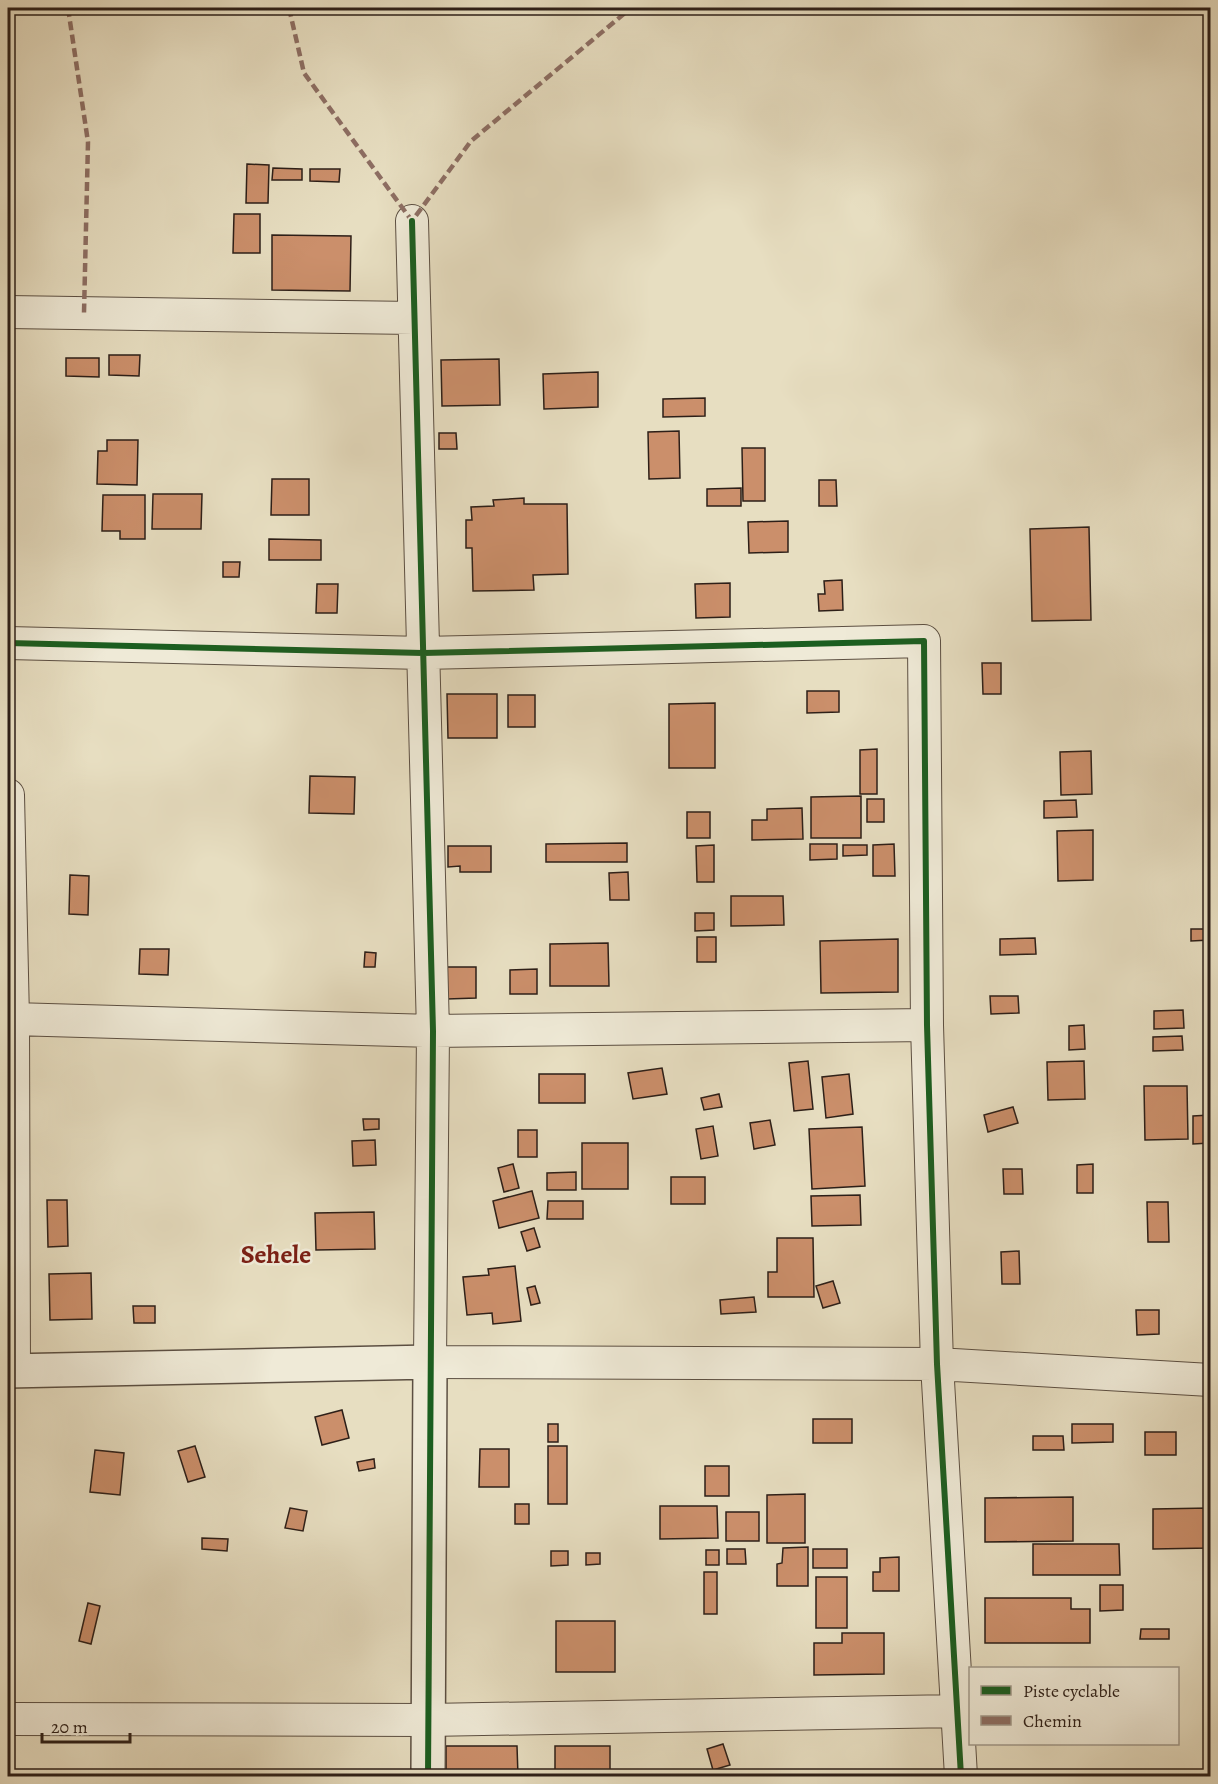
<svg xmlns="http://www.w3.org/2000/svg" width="1218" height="1784" font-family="Alegreya,serif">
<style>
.building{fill:#cb8f6b;stroke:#2d1f18;stroke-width:1.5}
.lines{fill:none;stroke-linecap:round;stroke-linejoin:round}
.minor-casing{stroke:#5c4f42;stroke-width:34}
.tertiary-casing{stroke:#5c4f42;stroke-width:36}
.minor{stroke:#efead7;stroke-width:32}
.tertiary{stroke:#efead7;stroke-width:33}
.quiet{stroke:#8d6e63;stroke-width:4.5;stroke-dasharray:9 4.5;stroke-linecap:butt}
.cycleway-casing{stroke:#efead7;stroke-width:10}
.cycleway{stroke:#1b5e20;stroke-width:6}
.labels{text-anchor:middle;stroke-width:5;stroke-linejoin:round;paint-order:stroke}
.quarter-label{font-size:26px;font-weight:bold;fill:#7a1f14;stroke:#efead7}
</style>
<rect width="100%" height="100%" fill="#e7dec1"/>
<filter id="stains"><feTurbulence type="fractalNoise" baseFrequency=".00333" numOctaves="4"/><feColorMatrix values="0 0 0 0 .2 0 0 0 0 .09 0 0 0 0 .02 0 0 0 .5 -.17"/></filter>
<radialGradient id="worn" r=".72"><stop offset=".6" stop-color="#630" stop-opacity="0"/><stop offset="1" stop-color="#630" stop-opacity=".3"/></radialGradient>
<path class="building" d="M247 164 269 165 268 203H246Z
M273 168 302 169V180H272Z
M310 169H340L339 182 310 181Z
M234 214H260V253H233Z
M272 235 351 236 350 291 272 290Z
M109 355H140L139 376 109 375Z
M66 358H99V377L66 376Z
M499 359 500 405 442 406 441 360Z
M598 372V407L544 409 543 374Z
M705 398V416L663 417V399Z
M679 431 680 478 649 479 648 432Z
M439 433H456L457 449H439Z
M107 440H138L137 485 97 484 98 451H107Z
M742 448H765V501H743Z
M272 479H309V515H271Z
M819 480H836L837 506H819Z
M741 488V506H707V489Z
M153 494H202L201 529H152Z
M103 495H145V539H120V531H102Z
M524 498V504H567L568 574 533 575 534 590 473 591 472 548H466V520H472L471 507 494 506 493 500Z
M788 521V552L749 553 748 522Z
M1089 527 1091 620 1032 621 1030 529Z
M269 539 321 540V560H269Z
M223 562H240L239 577H223Z
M842 580 843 610 819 611 818 594H825L824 581Z
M730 583V617L696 618 695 584Z
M317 584H338L337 613H316Z
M982 663H1001V694H983Z
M807 691H839V712L807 713Z
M447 694H497V738H448Z
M508 695H535V727H508Z
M715 703V768H669V704Z
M877 749V794H860V750Z
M1091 751 1092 794 1061 795 1060 752Z
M310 776 355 777 354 814 309 813Z
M861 796V838H811V797Z
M867 799H884V822H867Z
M1076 800 1077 817 1044 818V801Z
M802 808 803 839 752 840V820H767V809Z
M687 812H710V838H687Z
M1093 830V880L1058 881 1057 831Z
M627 843V862H546V844Z
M810 844H837V859L810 860Z
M894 844 895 876H873V845Z
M714 845V882H697L696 846Z
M843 845H867V855L843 856Z
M448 846H491V872H460V866L448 867Z
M628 872 629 900H610L609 873Z
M70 875 89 876 88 915 69 914Z
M731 896H783L784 925 731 926Z
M695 913H714V930L695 931Z
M1191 929H1210V940L1191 941Z
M697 937H716V962H697Z
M1035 938 1036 954 1000 955V939Z
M898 939V992L821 993 820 941Z
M608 943 609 986H550V944Z
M140 949H169L168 975 139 974Z
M365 952 376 953 375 967H364Z
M447 967H476V998L447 999Z
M537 969V994H510V970Z
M1204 975H1210V1022L1205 1023Z
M990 996H1018L1019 1013 991 1014Z
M1183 1010 1184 1028 1154 1029V1011Z
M1084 1025 1085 1049 1069 1050V1026Z
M1182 1036 1183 1050 1153 1051V1037Z
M808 1061 813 1109 794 1111 789 1063Z
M1084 1061 1085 1099 1048 1100 1047 1062Z
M662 1068 667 1094 633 1099 628 1073Z
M539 1074H585V1103H539Z
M849 1074 853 1114 826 1118 822 1077Z
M1144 1086H1187L1188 1139 1145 1140Z
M719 1094 722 1107 704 1110 701 1098Z
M1013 1107 1018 1123 988 1132 984 1115Z
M1210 1115V1143L1193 1144V1116Z
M363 1119H379V1129L364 1130Z
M770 1120 775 1145 754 1149 750 1123Z
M713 1126 718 1156 701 1159 696 1129Z
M862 1127 865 1186 812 1189 809 1129Z
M518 1130H537V1157H518Z
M375 1140 376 1165 353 1166 352 1141Z
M582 1143H628V1189H582Z
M513 1164 519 1188 504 1192 498 1168Z
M1093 1164V1193H1077V1165Z
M1003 1169H1022L1023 1194H1004Z
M576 1172V1190H547V1173Z
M671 1177H705V1204H671Z
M532 1191 539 1218 499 1228 493 1201Z
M860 1195 861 1225 812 1226 811 1196Z
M47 1200H67L68 1246 48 1247Z
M548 1201H583V1219H547Z
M1147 1202H1168L1169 1242H1148Z
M374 1212 375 1249 316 1250 315 1213Z
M534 1228 540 1247 527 1251 521 1232Z
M777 1238H813L814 1297H768V1272H777Z
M1019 1251 1020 1284H1002L1001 1252Z
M515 1266 521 1321 493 1324 492 1313 467 1315 463 1277 489 1275 488 1269Z
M91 1273 92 1319 50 1320 49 1274Z
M833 1281 840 1303 823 1308 816 1286Z
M535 1286 540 1303 531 1305 527 1288Z
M754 1297 756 1312 721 1314 720 1300Z
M133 1306H155V1323H134Z
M1136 1310H1159V1334L1137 1335Z
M342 1410 349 1438 322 1445 315 1417Z
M813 1419H852V1443H813Z
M548 1424H558V1442H548Z
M1072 1424H1113V1442L1072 1443Z
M1145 1432H1176V1455H1145Z
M1033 1436H1063L1064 1450H1033Z
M195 1446 205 1477 188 1482 178 1451Z
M548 1446H567V1504H548Z
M480 1449H509V1487H479Z
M95 1450 124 1453 120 1495 90 1492Z
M374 1459 375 1468 359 1471 357 1462Z
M705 1466H729V1496H705Z
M805 1494V1543H767V1495Z
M1073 1497V1541L985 1542V1498Z
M515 1504H529V1524H515Z
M660 1506H717L718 1538 660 1539Z
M290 1508 307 1511 303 1531 285 1528Z
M1210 1508V1548L1153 1549V1509Z
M726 1512H759V1541H726Z
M202 1538 228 1539 227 1551 202 1549Z
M1033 1544H1119L1120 1575H1033Z
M808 1547V1586H777V1564L782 1563 783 1548Z
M727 1549H745L746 1564H727Z
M813 1549H847V1568H813Z
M706 1550H719V1565H706Z
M551 1551H568V1565L551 1566Z
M586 1553H600V1564L586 1565Z
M899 1557V1591H873V1572H880V1558Z
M704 1572H717V1614H704Z
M816 1577H847V1628H816Z
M1100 1585H1123V1610L1100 1611Z
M985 1598H1071V1609H1090V1643H985Z
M88 1603 100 1606 91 1644 79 1641Z
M556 1621H615V1672H556Z
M1141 1629H1169V1639H1140Z
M842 1633H884V1674L814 1675V1643H842Z
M723 1744 730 1765 713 1770 707 1749Z
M446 1746H517L518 1776H446Z
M555 1746H610V1776H555Z"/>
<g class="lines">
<g class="minor-casing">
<path id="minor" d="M412 221 433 1031 430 1362 937 1364 1210 1380
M8 312 414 318
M8 643 423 653 924 641 927 1025 937 1364 961 1776
M8 795 13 1019 14 1371
M13 1019 433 1031 927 1025
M8 1719 428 1720 958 1711"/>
</g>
<g class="tertiary-casing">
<path id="tertiary" d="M8 1371 430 1362 428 1776"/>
</g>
<use href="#minor" class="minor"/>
<use href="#tertiary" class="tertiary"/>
<path class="quiet" d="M68 8 88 142 84 313
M289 8 304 73 412 221 471 141 631 8"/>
<g class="cycleway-casing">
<path id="cycleway" d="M412 221 433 1031 428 1776
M8 643 423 653 924 641 927 1025 937 1364 961 1776"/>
</g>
<use href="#cycleway" class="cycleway"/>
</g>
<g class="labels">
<g class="quarter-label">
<text x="276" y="1263">Sehele</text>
</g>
</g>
<rect width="1218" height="1784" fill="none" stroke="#e7dec1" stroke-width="30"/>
<rect x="9" y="9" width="1200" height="1766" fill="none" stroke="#2d1f18" stroke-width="3"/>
<rect x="15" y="15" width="1188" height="1754" fill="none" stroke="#2d1f18" stroke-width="1.5"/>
<rect x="969" y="1667" width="210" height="78" fill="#efead7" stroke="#a1998b" stroke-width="1.5"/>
<rect x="981" y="1686" width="30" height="9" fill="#1b5e20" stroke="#a1998b" stroke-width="1.5"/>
<text x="1023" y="1697" font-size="18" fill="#2d1f18">Piste cyclable</text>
<rect x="981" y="1716" width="30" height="9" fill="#8d6e63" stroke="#a1998b" stroke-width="1.5"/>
<text x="1023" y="1727" font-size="18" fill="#2d1f18">Chemin</text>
<path d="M42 1733v9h88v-9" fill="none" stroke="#2d1f18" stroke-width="3"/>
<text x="51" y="1733" font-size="18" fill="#2d1f18" stroke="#efead7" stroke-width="4.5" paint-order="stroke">20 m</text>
<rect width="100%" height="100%" filter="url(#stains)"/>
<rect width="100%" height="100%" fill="url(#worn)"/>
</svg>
